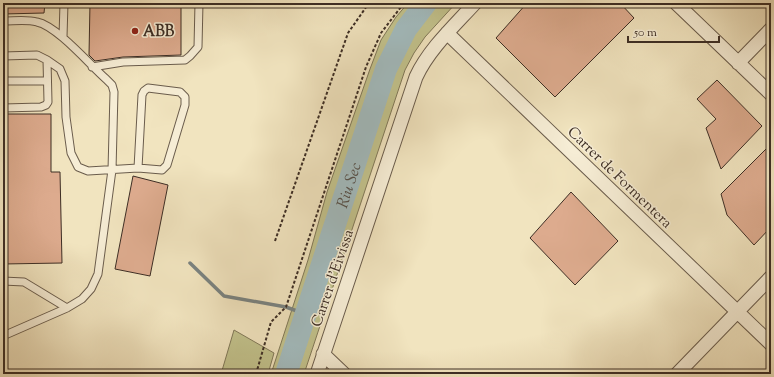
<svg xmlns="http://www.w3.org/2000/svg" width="774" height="377" font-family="'Sorts Mill Goudy',serif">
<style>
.green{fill:#c2c28c;stroke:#807858}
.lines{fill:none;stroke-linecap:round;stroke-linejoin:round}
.stream{stroke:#7a8381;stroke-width:3.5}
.river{stroke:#a2bbbe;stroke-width:22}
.building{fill:#ddab8e;stroke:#3d2e25}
.service-casing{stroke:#6a5c4c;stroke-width:9}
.minor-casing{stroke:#6a5c4c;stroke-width:15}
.path{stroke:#3d2e25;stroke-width:2;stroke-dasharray:3 2;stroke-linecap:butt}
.service{stroke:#f6edd5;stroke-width:7}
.minor{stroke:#f6edd5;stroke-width:13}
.poi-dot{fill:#8f2418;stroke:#f6edd5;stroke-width:1.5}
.labels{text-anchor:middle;stroke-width:3;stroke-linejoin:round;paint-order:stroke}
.poi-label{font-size:15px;font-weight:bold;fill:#3d2e25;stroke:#f6edd5;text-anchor:start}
.street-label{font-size:15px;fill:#3d2e25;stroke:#f6edd5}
.water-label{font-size:16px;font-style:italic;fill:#56514b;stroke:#f6edd5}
</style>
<rect width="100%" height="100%" fill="#f1e4bf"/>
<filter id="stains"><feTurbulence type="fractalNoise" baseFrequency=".005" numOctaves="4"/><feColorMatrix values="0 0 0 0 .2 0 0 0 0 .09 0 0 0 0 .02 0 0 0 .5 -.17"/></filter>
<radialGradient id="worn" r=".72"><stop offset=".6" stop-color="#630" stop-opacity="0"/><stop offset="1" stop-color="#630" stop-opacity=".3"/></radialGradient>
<path class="green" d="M408 3H456L425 37 414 53 405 70 304 374H271L308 260 327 192 370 69 381 40 396 17Z
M234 330 274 353 268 374H221Z"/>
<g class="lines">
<path class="stream" d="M190 263 224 296 286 307 305 314"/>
<path class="river" id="s1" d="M286 374 386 69 406 29 426 3"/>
</g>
<path class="building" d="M3 3H45L44 13 3 14Z
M90 3H181V55L123 57 95 61 89 55Z
M527 3H620L634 18 555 97 496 38Z
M717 80 762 126 721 169 706 128 716 119 697 99Z
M3 114H51V172H60L62 263 3 264Z
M771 144V227L754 245 727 215 721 194Z
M133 176 168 185 150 276 115 269Z
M571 192 618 241 575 285 530 238Z"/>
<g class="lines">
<g class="service-casing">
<path id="service" d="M3 21C14 21 27 19 37 22 57 26 90 65 106 79L112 85 114 92 112 170 98 274 91 289 82 299 67 308 3 336
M63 37 64 3
M3 56 37 55 47 60 60 69 65 81 66 117 71 153 78 167 88 171 138 168 162 170 167 165 185 105V97L180 92 148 88 144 91 142 95 138 168
M92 67 123 62 185 60 190 56 198 47 199 3
M3 81H47
M3 108 41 107 46 105 48 102 47 60
M3 281 24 282 67 308"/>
</g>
<g class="minor-casing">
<path id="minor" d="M676 3 771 94
M447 33 771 344
M738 63 771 29
M323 354 344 374
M317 374 416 77C429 49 454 26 475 3
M677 374 771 277"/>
</g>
<path class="path" d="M275 241 348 33 369 3
M256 374 271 322 286 307 366 67 381 33 404 3"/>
<use href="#service" class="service"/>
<use href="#minor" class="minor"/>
</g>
<circle class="poi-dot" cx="135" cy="31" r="4"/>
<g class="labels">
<g class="poi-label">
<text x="143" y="36">ABB</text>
</g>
<g class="street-label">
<text transform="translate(620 177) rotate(44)" y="5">Carrer de Formentera</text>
<text transform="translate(332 278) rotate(-71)" y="5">Carrer d'Eivissa</text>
</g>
<g class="water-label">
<text dy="6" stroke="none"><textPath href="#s1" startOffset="199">Riu Sec</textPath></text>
</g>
</g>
<rect width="774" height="377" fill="none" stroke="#f1e4bf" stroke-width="16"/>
<rect x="4" y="4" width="766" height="369" fill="none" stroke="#3d2e25" stroke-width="2"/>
<rect x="8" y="8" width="758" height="361" fill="none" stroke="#3d2e25"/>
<path d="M628 36v6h91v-6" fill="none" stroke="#3d2e25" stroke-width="2"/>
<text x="634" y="36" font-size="12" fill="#3d2e25" stroke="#f6edd5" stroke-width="3" paint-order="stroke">50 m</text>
<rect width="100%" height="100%" filter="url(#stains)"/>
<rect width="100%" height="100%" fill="url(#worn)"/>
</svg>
